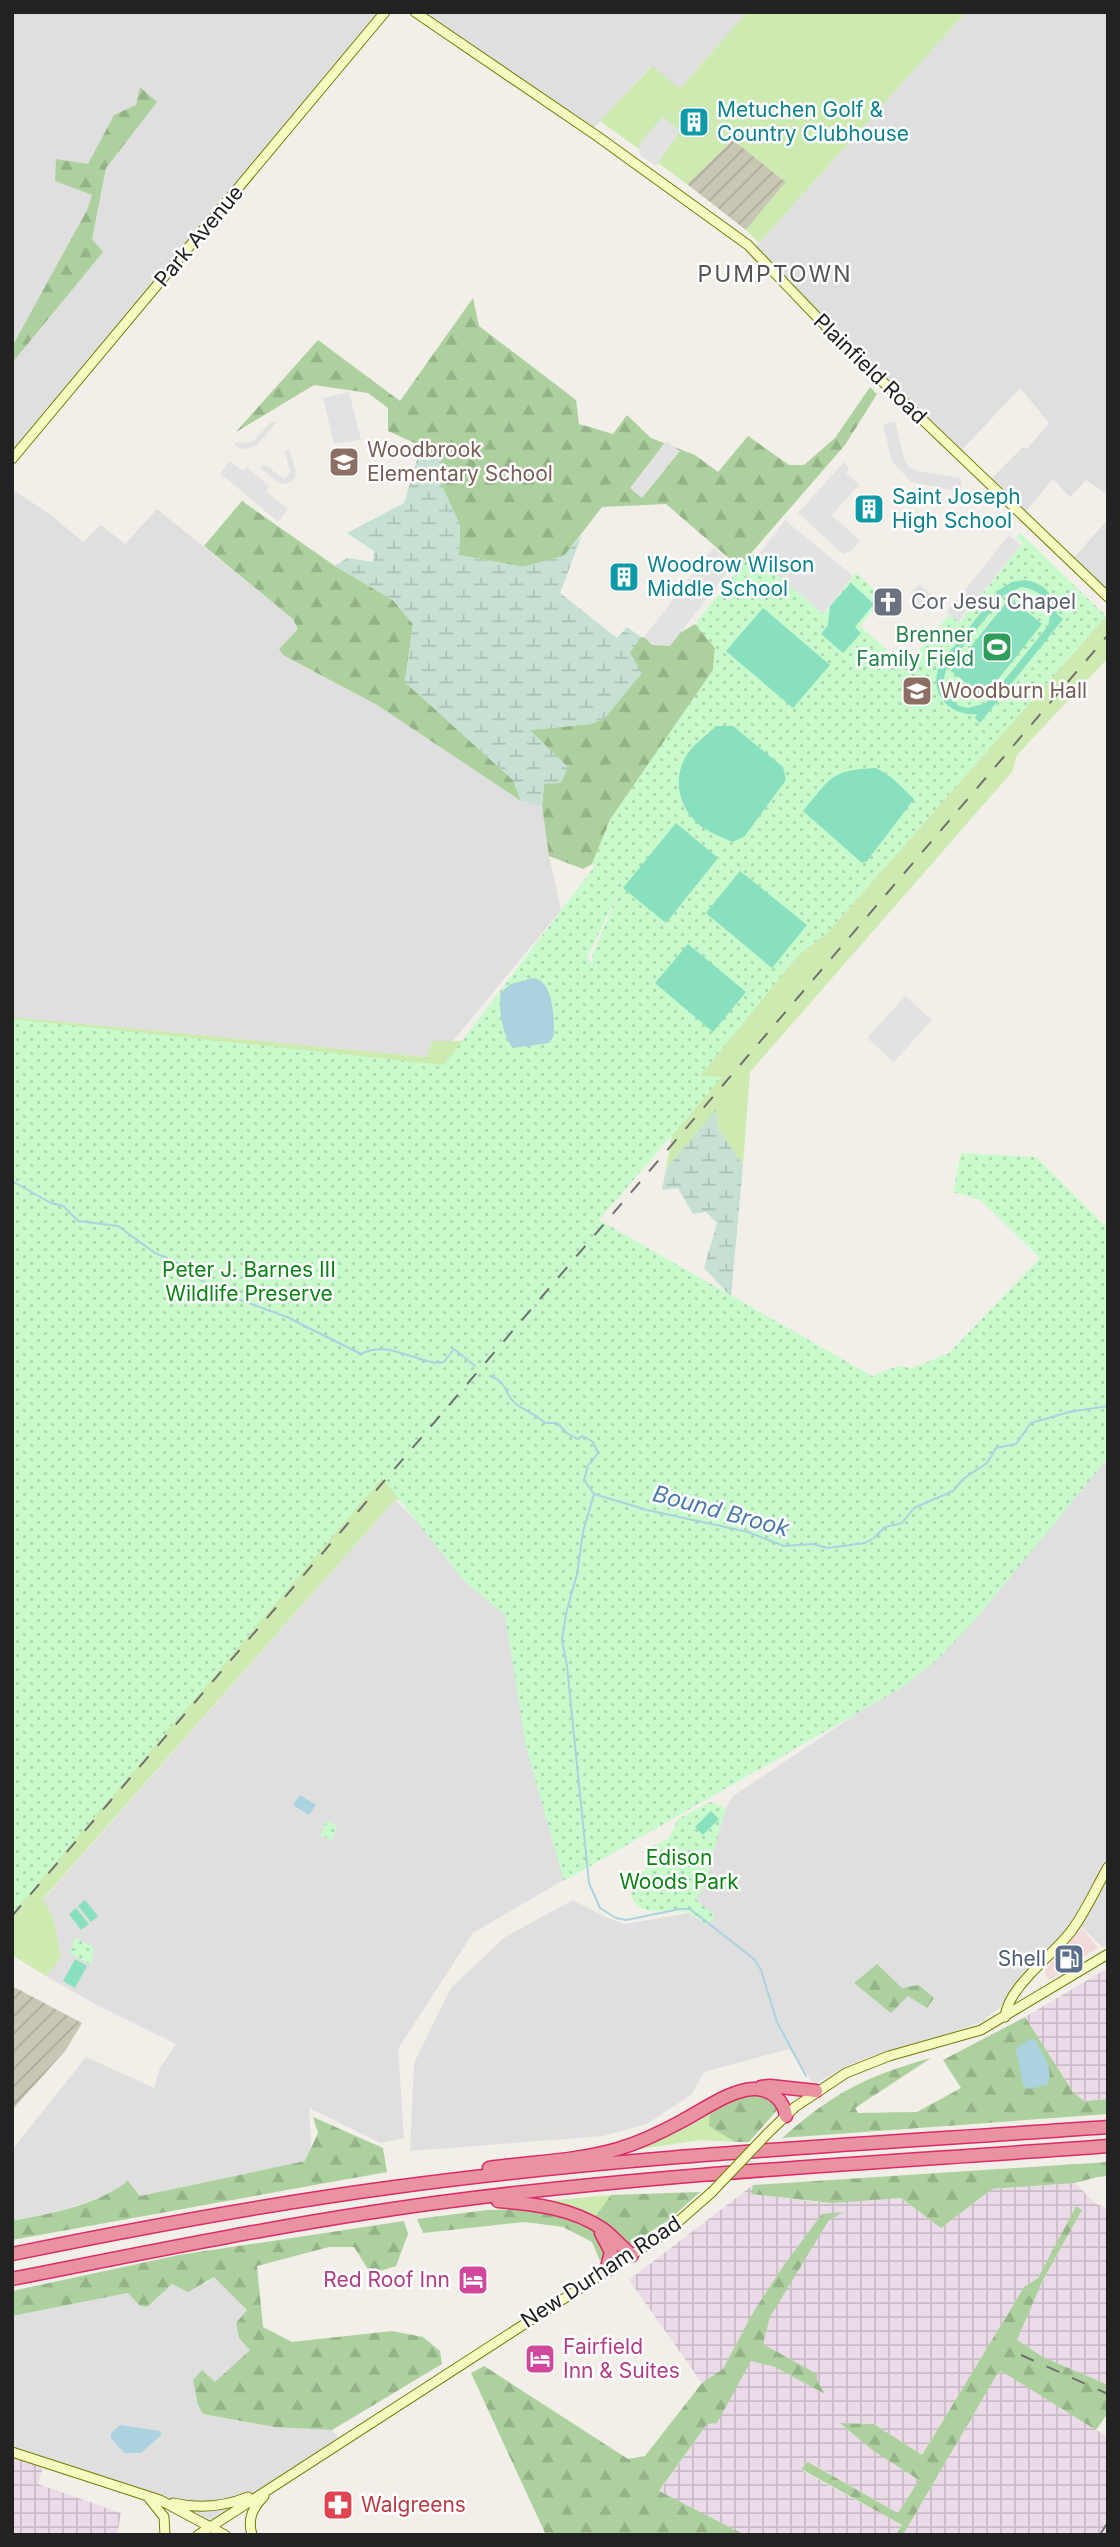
<svg xmlns="http://www.w3.org/2000/svg" width="1120" height="2547" font-family="Inter,sans-serif">
<style>
.residential{fill:#e0dfdf}
.commercial{fill:#f2dad9}
.industrial{fill:url(#industrial-grid)}
.construction{fill:url(#construction-furrows)}
.grass{fill:#cdebb0}
.forest{fill:url(#forest-firs)}
.wetland{fill:url(#wetland-marsh)}
.park{fill:url(#park-dots);fill-rule:evenodd}
.pitch{fill:#88e0be;fill-rule:evenodd}
.parking{fill:#e2e2e2}
.water{fill:#aad3df}
.lines{fill:none;stroke-linecap:round;stroke-linejoin:round}
.stream{stroke:#aad3df;stroke-width:2}
.secondary-casing{stroke:#707d05;stroke-width:11}
.highway-casing{stroke:#dc2a67;stroke-width:15}
.secondary{stroke:#f7fabf;stroke-width:9}
.highway{stroke:#e892a2;stroke-width:12}
.rail{stroke:#707070;stroke-width:2;stroke-dasharray:14 14;stroke-linecap:butt}
.secondary-bridge-casing{stroke:#707d05;stroke-width:11;stroke-linecap:butt}
.secondary-bridge{stroke:#f7fabf;stroke-width:9}
.labels{text-anchor:middle;stroke-width:5;stroke-linejoin:round;paint-order:stroke}
.culture-label{font-size:21px;fill:#0d838f;stroke:#fff;text-anchor:start}
.street-label{font-size:21px;fill:#222;stroke:#fff}
.education-label{font-size:21px;fill:#785e54;stroke:#fff;text-anchor:start}
.worship-label{font-size:21px;fill:#5b616d;stroke:#fff;text-anchor:start}
.leisure-label{font-size:21px;fill:#27864d;stroke:#fff;text-anchor:end}
.park-label{font-size:21px;fill:#0c8416;stroke:#fff}
.service-label{font-size:21px;fill:#4e5e75;stroke:#fff;text-anchor:end}
.hotel-label{font-size:21px;fill:#b23c85;stroke:#fff;text-anchor:end}
.health-label{font-size:21px;fill:#be3a42;stroke:#fff;text-anchor:start}
.neighbourhood-label{font-size:23px;letter-spacing:2px;fill:#555;stroke:#fff}
.water-label{font-size:23px;font-style:italic;fill:#4a7aab;stroke:#fff}
</style>
<defs>
<pattern id="industrial-grid" width="8" height="8" patternUnits="userSpaceOnUse" patternTransform="scale(1.75)"><rect width="8" height="8" fill="#ebdbe8"/><path d="M0 4h8M4 0v8" fill="none" stroke="#c9bcc7"/></pattern>
<pattern id="construction-furrows" width="10" height="10" patternUnits="userSpaceOnUse" patternTransform="scale(1.75)"><rect width="10" height="10" fill="#c7c7b4"/><path d="M-1 1l2-2M0 10L10 0M9 11l2-2" fill="none" stroke="#abab9a"/></pattern>
<pattern id="forest-firs" width="22" height="20" patternUnits="userSpaceOnUse" patternTransform="scale(1.75)"><rect width="22" height="20" fill="#add19e"/><path d="M5 1l3.5 6h-7zM16 11l3.5 6h-7z" fill="#95b388"/></pattern>
<pattern id="wetland-marsh" width="20" height="14" patternUnits="userSpaceOnUse" patternTransform="scale(1.75)"><rect width="20" height="14" fill="#c6e0d4"/><path d="M1 5h8M5 5V1M11 12h8M15 12V8" fill="none" stroke="#aac0b6"/></pattern>
<pattern id="park-dots" width="8" height="8" patternUnits="userSpaceOnUse" patternTransform="scale(1.75)"><rect width="8" height="8" fill="#c8facc"/><path d="M2 2h.1M6 6h.1" fill="none" stroke="#acd6af" stroke-width="1.8" stroke-linecap="round"/></pattern>
</defs>
<rect width="100%" height="100%" fill="#f2efe9"/>
<path class="residential" d="M12 12H385L12 452Z
M415 12H747L680 89 651 66 591 131Z
M966 12H1108V495L1086 480 1070 497 1053 479 1022 516 987 483 1023 447 1027 449 1049 423 1020 388 962 450 753 250Z
M12 489 51 515 83 542 101 525 125 544 157 509 293 619 299 629 279 649 283 655 377 705 521 801 542 806 549 856 561 910 453 1041H432L428 1057 12 1017Z
M1108 519V597L1070 562Z
M1108 1459V1945L1103 1948 1077 1922 999 2008 983 2021 960 2030 869 2057 847 2066 814 2084 789 2049 704 2072 692 2094 647 2124 603 2136 410 2151 414 2063 451 1988 505 1937 573 1900 605 1917 625 1924 689 1913 707 1925 695 1899 710 1880 709 1867 726 1808 733 1796 904 1682Z
M395 1500 505 1610 567 1878 473 1933 398 2049 404 2138 381 2143 309 2108 312 2163 305 2161 140 2196 128 2181 112 2193 63 2210 12 2221V2150L86 2057 154 2088 160 2068 176 2044 95 2004 46 1976 61 1958 54 1920 43 1900Z
M214 2277 248 2311 250 2350 215 2383 202 2414 274 2427 332 2430 341 2443 210 2527 160 2500 12 2452V2316L129 2293 139 2305 172 2284 207 2283Z"/>
<path class="commercial" d="M1082 1928 1098 1948 1049 1980 1044 1971Z"/>
<path class="industrial" d="M1108 1968V2099L1084 2101 1073 2092 1025 2017Z
M1075 2183 1095 2203 1108 2209V2385L1043 2357 1017 2340 1043 2280 1082 2210 1077 2207 1038 2278 1024 2287 922 2455 874 2424 841 2423 872 2450 919 2480 898 2513 809 2462 801 2470 902 2525 896 2535H745L659 2492 707 2424 702 2383 629 2280 753 2185 752 2194 817 2202 901 2198 941 2228 992 2189Z
M1002 2371 1108 2437V2535H903L996 2376Z
M12 2451 45 2460 38 2484 121 2513 117 2535H12Z"/>
<path class="construction" d="M733 140 786 182 746 230 687 184Z
M12 1986 82 2023 66 2050 12 2110Z"/>
<path class="grass" d="M747 12H966L759 243 746 230 786 182 733 140 687 184 600 121 652 66 680 89Z
M1106 616 1108 658 1017 755 1012 772 750 1072 743 1165 719 1130 716 1110 666 1169 678 1100 12 1030V1017L427 1057 432 1041H462L554 1067 642 1023C643 1040 629 1049 616 1059L695 1081 799 954 826 934Z
M458 1357 408 1501 395 1500 43 1899 54 1920 61 1958 46 1976 12 1955V1875Z
M710 2109V2126L735 2142 701 2140 634 2150Z
M611 2195 595 2217 546 2201Z"/>
<path class="forest" d="M140 87 157 102 106 168 92 239 103 252 12 363V347L87 210 92 195 55 181 56 159 88 164 114 115 136 105Z
M473 298 479 326 576 400 579 424 613 434 627 415 651 438 695 455 718 472 748 436 789 465H804L835 438 870 387 877 394 845 445 739 567 666 504 602 507 564 556 523 567 459 555 460 525 440 482 444 463 421 446 388 431V408L368 393 314 385 236 432 318 340 400 401Z
M242 501 335 566 393 600 413 624 405 682 513 780 521 801 377 705 283 655 279 649 298 629 293 619 204 546Z
M695 624 715 648 713 670 610 820 592 864 583 869 549 856 542 806 544 784 529 730 590 724 604 719 629 653 641 637 666 641Z
M877 1964 902 1988 919 1985 934 1998 927 2008 908 1996 891 2013 854 1983Z
M1025 2017 1073 2092 1084 2101 1108 2099V2114L782 2138C833 2093 866 2076 931 2058L855 2108 858 2113 917 2112 961 2088 943 2060Z
M758 2092 772 2100 779 2108 749 2142H735L709 2126 710 2109 737 2096Z
M313 2117 383 2148 387 2172 12 2240V2221C52 2213 95 2206 128 2181L140 2196 305 2161 318 2133Z
M1108 2162V2176L1097 2177 1075 2183 992 2189 941 2228 901 2198 832 2203 751 2194 753 2185Z
M700 2192 669 2220 631 2244H625L610 2228 595 2217 611 2195Z
M1076 2206 1082 2210 1043 2280 1017 2340 1043 2357 1108 2385V2413L1096 2430 1001 2371 996 2376 903 2535H896L902 2525 801 2469 808 2462 898 2513 919 2480 872 2450 840 2423 874 2424 922 2455 1024 2287 1038 2278Z
M518 2209C540 2211 578 2215 595 2230 602 2237 604 2247 605 2257L600 2261 592 2242 563 2227 525 2222 423 2233 417 2219 487 2210Z
M844 2212 829 2220 770 2317 763 2344 817 2374V2380L825 2394 775 2367 751 2361 717 2423 707 2424 659 2491 745 2535H546L471 2373 484 2366 628 2459 645 2456 702 2383 723 2369 754 2311 784 2265 822 2214Z
M404 2221 408 2234 396 2266 371 2274 354 2247H329L257 2266 263 2327 292 2342 392 2331 423 2337 440 2351 442 2364 332 2430 274 2427 203 2414 198 2405 193 2380 202 2370 215 2382 250 2350 239 2338 236 2323 247 2310 214 2277 188 2292 172 2284 147 2307 139 2305 128 2293 12 2316V2291L179 2255Z"/>
<path class="wetland" d="M421 446 444 463 440 482 460 525 459 555 523 567 564 556 582 535 560 593 617 638 627 627 641 637 630 653 642 673 604 719 590 724 530 730 568 767 561 783 544 784 542 806 521 801 513 780 405 682 413 624 393 600 335 566 347 558 373 562 374 551 347 533 404 503Z
M716 1109 719 1130 743 1165 731 1297 704 1268 717 1223 706 1212 693 1214 678 1188 662 1190 666 1169Z"/>
<path class="park" d="M1020 533 1106 616 826 934 799 954 700 1076 722 1077 599 1220 872 1376 898 1366 912 1368 949 1353 1040 1258 980 1200 953 1192 961 1153 1036 1157 1103 1224 1108 1225V1458L975 1620 938 1659 903 1687 564 1881 526 1747 505 1615 465 1582 382 1478 12 1914V1019L444 1065 594 867 592 864 610 820 713 670 715 648 695 624 752 553 824 614 856 573 883 597 860 626 905 666 949 615 960 622 1023 543 1016 537ZM619 891 592 956 593 964 587 958Z
M710 1802 726 1808 709 1867 710 1880 695 1899 715 1915 708 1925C702 1922 695 1915 688 1913 664 1906 632 1923 630 1885L650 1864 649 1857 654 1846 669 1838 678 1819Z
M327 1821 337 1825 332 1840 320 1835Z
M75 1937 94 1948 91 1965 70 1953Z"/>
<path class="pitch" d="M1025 580C1044 583 1055 595 1057 614L1063 619 980 723 975 718 977 714C945 717 925 686 943 660L999 590 1012 582ZM1021 587C1042 589 1054 606 1048 626L986 703 968 708 959 706 949 698 943 682 947 667 1004 595Z
M851 583 874 604 855 627 861 633 843 653 821 634 828 625 830 606Z
M1010 598 1042 624 984 697 951 671Z
M763 608 830 665 793 708 726 651Z
M716 726H733L783 767 786 780 744 837 732 842C722 837 711 833 702 827 680 811 672 782 685 758 692 745 706 736 716 726Z
M876 768 891 777 914 799 867 861 862 863 803 811C831 778 830 770 876 768Z
M676 823 718 858 666 923 623 888Z
M740 871 807 925 772 968 706 913Z
M688 944 746 992 713 1032 655 983Z
M711 1811 719 1819 703 1835 695 1827Z
M85 1900 98 1916 91 1922 78 1906Z
M76 1908 89 1924 81 1930 69 1914Z
M75 1959 87 1966 75 1988 63 1981Z"/>
<path class="parking" d="M662 117 680 131 656 166 640 155 639 145Z
M349 392 361 440 334 444 323 398Z
M895 421 904 459 909 467 917 471 961 478V492L911 482 892 461 883 425Z
M271 422H277L256 446 244 449 236 447 234 443 252 442Z
M666 441 680 451 642 498 630 488Z
M289 449 296 471 295 478 289 483 280 484 260 468 266 465 282 478 285 479 290 472 285 451Z
M230 461 243 471 247 467 269 486 266 491 288 509 278 522 220 473Z
M844 462 849 468 846 473 859 485 832 515 860 541 851 551 843 554 798 513Z
M785 520 853 576 823 614 758 559 761 551Z
M1009 535 1021 545 958 622 947 612Z
M713 548 734 564 670 646 652 645 644 637Z
M919 584 936 599 926 611 909 596Z
M905 996 932 1020 894 1062 867 1038Z"/>
<path class="water" d="M533 978C554 981 554 1018 554 1035L549 1043 513 1048C502 1036 498 1006 501 992L511 984Z
M300 1795 316 1805 309 1815 293 1805Z
M1031 2039 1035 2040C1042 2053 1055 2070 1047 2085L1028 2089 1023 2085 1016 2050 1017 2047Z
M120 2425 160 2431 162 2434 141 2453H124L111 2438V2433Z"/>
<g class="lines">
<path class="stream" d="M12 1181 51 1203 63 1206 78 1221 118 1226 155 1253 182 1265 189 1273 224 1294 287 1317 361 1354C389 1338 421 1367 444 1362L454 1349 475 1366
M490 1376C509 1383 503 1393 516 1404 525 1411 536 1414 545 1423H557L567 1433 577 1439 583 1436 593 1442 598 1453 588 1466 584 1480 594 1494 647 1510 748 1532 784 1546 813 1544 828 1548 865 1543 874 1538 885 1527 902 1523 914 1508 953 1491 963 1479 987 1463 996 1448 1016 1444 1031 1423 1069 1412 1108 1406
M594 1494 583 1532 577 1574 566 1614 562 1640 567 1666 589 1883 600 1908 616 1918 626 1920 680 1909H690L754 1959 761 1970 777 2022 806 2076"/>
<g class="secondary-casing">
<path id="secondary" d="M415 12 597 136 748 245 837 338 1108 597
M12 459 385 12
M1005 2017C1008 1986 1054 1955 1072 1930 1086 1911 1096 1888 1108 1867
M767 2134 795 2107 846 2073 889 2056 981 2030 1108 1954
M12 2452 160 2500 225 2535
M149 2498 164 2517 165 2535
M173 2503C199 2509 223 2507 248 2497
M198 2535 664 2234 712 2192
M252 2535C247 2518 253 2508 264 2496"/>
</g>
<g class="highway-casing">
<path id="highway" d="M761 2087 770 2086 816 2091
M489 2168C531 2162 577 2161 618 2149 641 2142 662 2132 682 2121 701 2111 735 2087 756 2089 772 2090 784 2101 786 2116
M498 2201C535 2204 572 2208 603 2229 614 2237 621 2247 632 2255
M601 2233 611 2252 606 2271
M12 2254C139 2228 267 2204 395 2187 631 2155 870 2144 1108 2127
M12 2279C163 2249 313 2218 466 2199 679 2172 894 2162 1108 2146"/>
</g>
<use href="#secondary" class="secondary"/>
<use href="#highway" class="highway"/>
<path class="rail" d="M12 1916 1108 635
M1021 2355 1108 2394
M1101 2533 1108 2522"/>
<g class="secondary-bridge-casing">
<path id="secondary-bridge" d="M712 2192 767 2134"/>
</g>
<use href="#secondary-bridge" class="secondary-bridge"/>
</g>
<defs>
<g id="building-square" transform="scale(1.575)"><rect x="-9" y="-9" width="18" height="18" rx="4" fill="#0f9aa8" stroke="#fff"/><path d="M-4-6H4V6H1V3H-1V6H-4ZM-2.5-4.3h1.7v1.8h-1.7ZM.8-4.3h1.7v1.8H.8ZM-2.5-1h1.7V.8h-1.7ZM.8-1h1.7V.8H.8Z" fill="#fff"/></g>
<g id="school-square" transform="scale(1.575)"><rect x="-9" y="-9" width="18" height="18" rx="4" fill="#8d6e63" stroke="#fff"/><path d="M0-5L7-2L0 1L-7-2ZM-4 1L0 2.5L4 1V4Q0 6-4 4Z" fill="#fff"/></g>
<g id="church-square" transform="scale(1.575)"><rect x="-9" y="-9" width="18" height="18" rx="4" fill="#6b7280" stroke="#fff"/><path d="M-1.2-6h2.4v3.5h3.3v2.4h-3.3V6h-2.4V-.1h-3.3v-2.4h3.3Z" fill="#fff"/></g>
<g id="stadium-square" transform="scale(1.575)"><rect x="-9" y="-9" width="18" height="18" rx="4" fill="#2e9e5b" stroke="#fff"/><path d="M0-5a6.5 5 0 1 0 0 10a6.5 5 0 1 0 0-10ZM-3.5-1.8h7v3.6h-7Z" fill="#fff"/></g>
<g id="fuel-square" transform="scale(1.575)"><rect x="-9" y="-9" width="18" height="18" rx="4" fill="#5c6f8a" stroke="#fff"/><path d="M-5.5-6h7V0h2V4h1.3V-2.5L3-4.5l.8-.8L6-3V5H2.5V1h-1V6h-7ZM-4.2-4.7v3.2H.2V-4.7Z" fill="#fff"/></g>
<g id="hotel-square" transform="scale(1.575)"><rect x="-9" y="-9" width="18" height="18" rx="4" fill="#d1479c" stroke="#fff"/><path d="M-6-4.5h1.5V1H6V5H4.5V3h-9V5H-6ZM-4 0a1.8 1.8 0 1 1 3.6 0ZM.5 0V-2.5h3Q6-2.5 6 0Z" fill="#fff"/></g>
<g id="pharmacy-square" transform="scale(1.575)"><rect x="-9" y="-9" width="18" height="18" rx="4" fill="#e0444e" stroke="#fff"/><path d="M-2-6h4v4h4v4h-4v4h-4v-4h-4v-4h4Z" fill="#fff"/></g>
</defs>
<g fill-rule="evenodd">
<use href="#building-square" x="694" y="122"/>
<use href="#school-square" x="344" y="462"/>
<use href="#building-square" x="869" y="509"/>
<use href="#building-square" x="624" y="577"/>
<use href="#church-square" x="888" y="602"/>
<use href="#stadium-square" x="997" y="647"/>
<use href="#school-square" x="917" y="691"/>
<use href="#fuel-square" x="1069" y="1959"/>
<use href="#hotel-square" x="473" y="2280"/>
<use href="#hotel-square" x="540" y="2359"/>
<use href="#pharmacy-square" x="338" y="2505"/>
</g>
<g class="labels">
<g class="culture-label">
<text x="717" y="117">Metuchen Golf &amp;<tspan x="717" dy="24">Country Clubhouse</tspan></text>
<text x="892" y="504">Saint Joseph<tspan x="892" dy="24">High School</tspan></text>
<text x="647" y="572">Woodrow Wilson<tspan x="647" dy="24">Middle School</tspan></text>
</g>
<g class="street-label">
<text transform="translate(199 236) rotate(-50)" y="7">Park Avenue</text>
<text transform="translate(870 369) rotate(44)" y="7">Plainfield Road</text>
<text transform="translate(601 2272) rotate(-33)" y="7">New Durham Road</text>
</g>
<g class="education-label">
<text x="367" y="457">Woodbrook<tspan x="367" dy="24">Elementary School</tspan></text>
<text x="940" y="698">Woodburn Hall</text>
</g>
<g class="worship-label">
<text x="911" y="609">Cor Jesu Chapel</text>
</g>
<g class="leisure-label">
<text x="974" y="642">Brenner<tspan x="974" dy="24">Family Field</tspan></text>
</g>
<g class="park-label">
<text x="249" y="1277">Peter J. Barnes III<tspan x="249" dy="24">Wildlife Preserve</tspan></text>
<text x="679" y="1865">Edison<tspan x="679" dy="24">Woods Park</tspan></text>
</g>
<g class="service-label">
<text x="1046" y="1966">Shell</text>
</g>
<g class="hotel-label">
<text x="450" y="2287">Red Roof Inn</text>
<text x="563" y="2354" text-anchor="start">Fairfield<tspan x="563" dy="24">Inn &amp; Suites</tspan></text>
</g>
<g class="health-label">
<text x="361" y="2512">Walgreens</text>
</g>
<g class="neighbourhood-label">
<text x="775" y="282">PUMPTOWN</text>
</g>
<g class="water-label">
<text transform="translate(721 1511) rotate(15)" y="8">Bound Brook</text>
</g>
</g>
<rect width="1120" height="2547" fill="none" stroke="#222222" stroke-width="28"/>
</svg>
